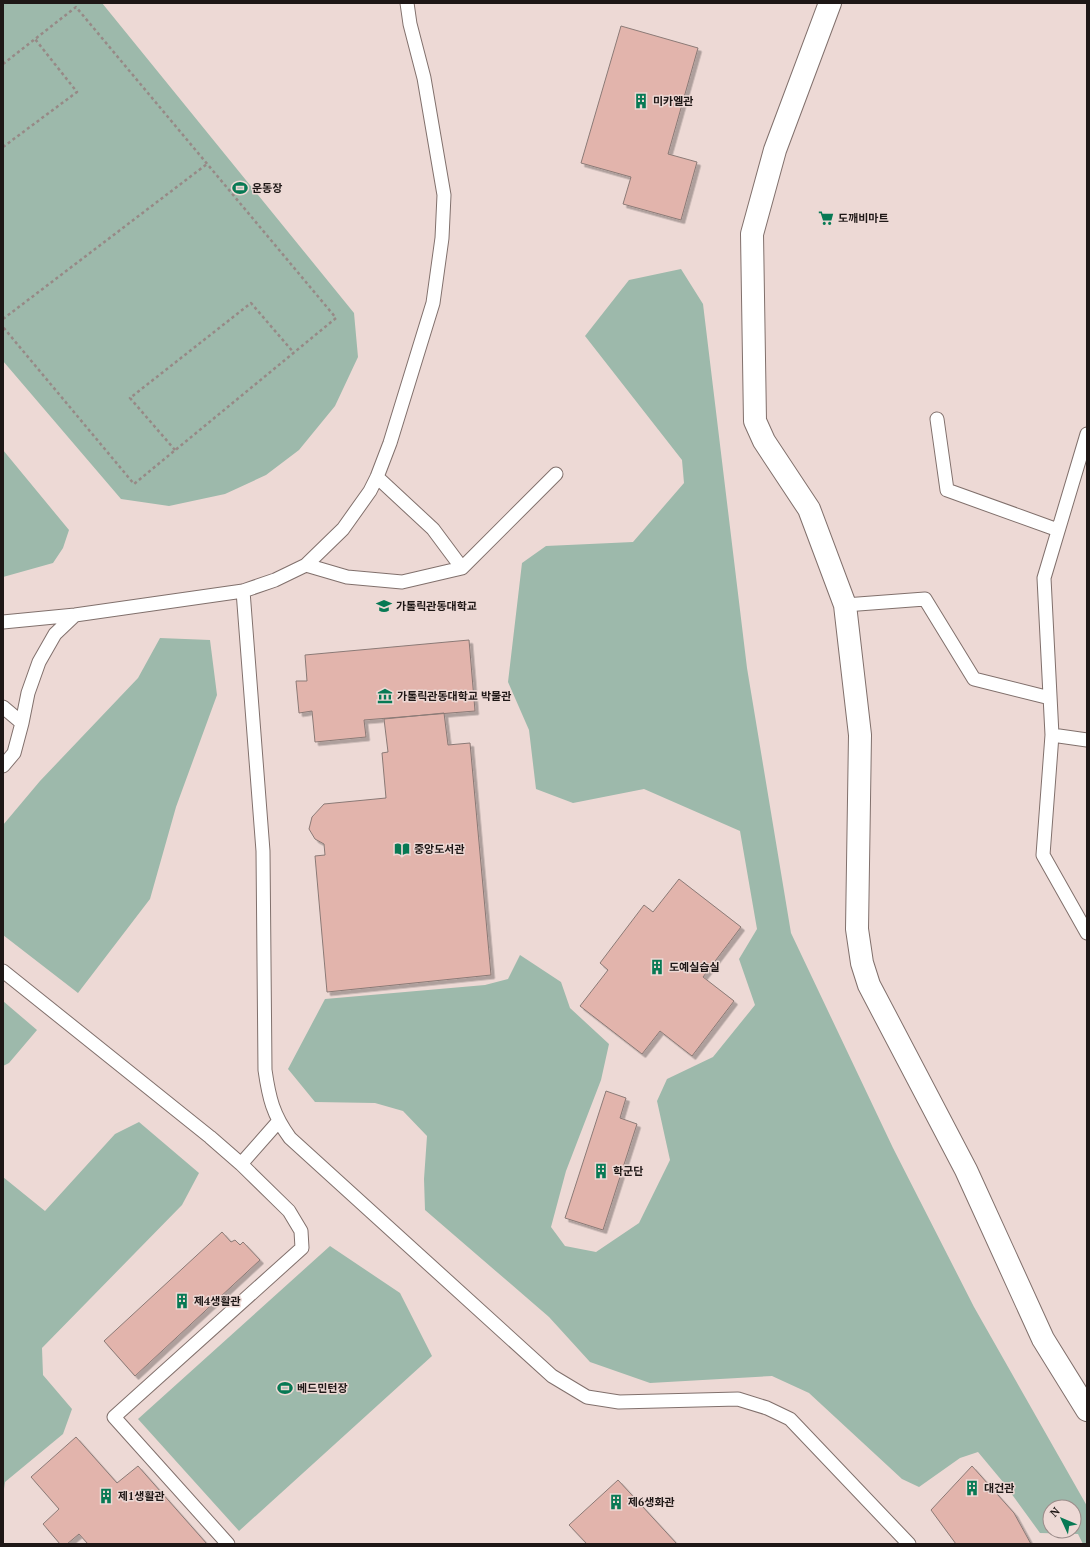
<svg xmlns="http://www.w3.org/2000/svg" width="1090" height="1547" font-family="'PT Serif','Noto Sans KR',serif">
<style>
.green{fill:#9db9ab;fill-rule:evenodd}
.building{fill:#e2b4ac;stroke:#8b7a76;filter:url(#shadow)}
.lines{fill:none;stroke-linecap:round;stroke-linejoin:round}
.lane-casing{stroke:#81706c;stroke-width:15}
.street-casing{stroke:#81706c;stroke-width:24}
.path{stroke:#978986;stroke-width:2.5;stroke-dasharray:3 3;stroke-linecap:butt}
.lane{stroke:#fff;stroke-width:13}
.street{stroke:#fff;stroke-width:22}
.labels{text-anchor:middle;stroke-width:3;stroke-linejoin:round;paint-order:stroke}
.poi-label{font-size:11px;font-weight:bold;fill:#1e1716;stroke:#edd9d5;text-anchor:start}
</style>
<defs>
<filter id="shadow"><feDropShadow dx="3.5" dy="3.5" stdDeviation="0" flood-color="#0004"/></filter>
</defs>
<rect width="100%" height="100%" fill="#edd9d5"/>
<path class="green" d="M3 3H102L354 313 358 357 335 406 299 450 266 475 225 494 169 506 121 499 3 361Z
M681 269 703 304 747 668 791 933 893 1148 974 1307 1087 1506V1544H1083L1078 1534 1040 1533 1003 1482 978 1452 960 1458 919 1487 902 1479 809 1393 772 1376 650 1383 590 1362 549 1317 425 1210 424 1179 427 1136 403 1111 375 1103 315 1102 288 1069 325 999 485 985 508 979 520 955 561 982 570 1008 609 1044 601 1080 566 1171 551 1227 565 1246 596 1252 639 1223 670 1160 657 1101 667 1079 713 1057 755 1005 739 959 757 929 740 831 644 789 573 803 536 789 529 730 508 682 522 563 546 546 633 542 684 483 682 460 585 336 629 280ZM1050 1507H1074V1531H1050Z
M3 450 69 530 63 548 53 563 3 577Z
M160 638 210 640 217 695 176 807 150 899 78 993 3 935V825L40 781 138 678Z
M3 1001 37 1030 9 1063 3 1066Z
M139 1122 199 1173 182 1205 42 1348 43 1375 72 1409 63 1434 5 1482 3 1496V1177L45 1211 115 1134Z
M330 1246 400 1293 432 1356 239 1531 138 1419Z"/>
<path class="building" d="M621 26 698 48 668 154 697 162 681 220 623 204 631 177 581 163Z
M469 640 475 711 364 720 366 737 315 742 312 711 299 713 296 681H307L305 655Z
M444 713 448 745 470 743 491 975 327 992 315 856 325 855 324 844 315 839 309 829 312 817 324 804 386 798 382 753 388 752 384 719Z
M679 879 741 927 703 977 734 1001 692 1056 660 1031 642 1054 580 1006 608 970 600 963 644 905 653 912Z
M606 1091 626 1098 620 1118 637 1124 603 1230 565 1218Z
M222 1232 231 1242 235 1240 240 1245 243 1242 260 1260 135 1376 104 1341Z
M76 1437 117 1483 138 1466 207 1544H88L79 1534 67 1544H60L43 1524 59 1509 31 1477Z
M972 1466 1014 1513 1031 1544H956L931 1510Z
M618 1480 677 1544H587L569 1525Z"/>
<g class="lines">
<g class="lane-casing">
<path id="lane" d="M937 419 947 490 1058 530
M1087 434 1044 578 1052 735 1043 855 1087 933
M306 565 347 577 402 582 462 568 433 529 377 477
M462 568 556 474
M243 591 263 851 265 1070C269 1098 273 1115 290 1138L552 1376 587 1397 619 1402 738 1399 767 1408 790 1419 909 1544
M845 605 925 599 974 679 1050 698
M3 622 75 615 243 591 275 580 306 565 343 529 370 491 377 477 390 443 433 303 442 238 444 195 424 78 410 24 407 3
M3 707 22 723
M1052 735 1087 740
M3 766 14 753 22 723 28 693 39 662 55 634 75 615
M3 971 210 1137 241 1164
M228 1544 114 1417 302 1248 301 1231 289 1211 241 1164 278 1122"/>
</g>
<g class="street-casing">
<path id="street" d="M830 3 775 150 752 234 755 421 764 441 809 509 845 605 860 735 857 929 862 963 869 985 966 1170 1043 1339 1087 1410"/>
</g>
<path class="path" d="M3 64 76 7 336 318 134 484 3 327
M3 147 77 92 35 39
M3 319 207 164
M175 450 130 398 251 303 294 353"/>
<use href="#lane" class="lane"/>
<use href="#street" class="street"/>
</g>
<defs>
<g id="building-bare" transform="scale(1.2)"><path d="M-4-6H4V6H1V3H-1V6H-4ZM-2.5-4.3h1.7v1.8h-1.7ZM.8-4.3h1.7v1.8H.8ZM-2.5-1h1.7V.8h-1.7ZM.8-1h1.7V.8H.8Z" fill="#077954" stroke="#edd9d5" stroke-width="2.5" paint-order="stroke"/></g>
<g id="stadium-bare" transform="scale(1.2)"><path d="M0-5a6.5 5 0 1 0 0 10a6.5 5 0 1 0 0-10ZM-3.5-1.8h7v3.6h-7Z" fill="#077954" stroke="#edd9d5" stroke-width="2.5" paint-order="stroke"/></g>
<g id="supermarket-bare" transform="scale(1.2)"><path d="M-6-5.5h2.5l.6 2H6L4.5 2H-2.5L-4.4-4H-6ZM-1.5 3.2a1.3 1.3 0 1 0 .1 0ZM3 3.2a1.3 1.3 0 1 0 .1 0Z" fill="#077954" stroke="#edd9d5" stroke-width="2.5" paint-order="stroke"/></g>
<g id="university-bare" transform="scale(1.2)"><path d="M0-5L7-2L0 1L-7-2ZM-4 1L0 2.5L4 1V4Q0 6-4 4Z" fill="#077954" stroke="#edd9d5" stroke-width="2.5" paint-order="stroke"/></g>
<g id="museum-bare" transform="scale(1.2)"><path d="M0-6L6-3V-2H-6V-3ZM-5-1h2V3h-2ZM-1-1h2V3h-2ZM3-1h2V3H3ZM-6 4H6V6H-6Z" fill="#077954" stroke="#edd9d5" stroke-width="2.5" paint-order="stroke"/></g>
<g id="library-bare" transform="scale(1.2)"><path d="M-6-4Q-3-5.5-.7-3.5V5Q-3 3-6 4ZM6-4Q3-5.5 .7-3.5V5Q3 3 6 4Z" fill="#077954" stroke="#edd9d5" stroke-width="2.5" paint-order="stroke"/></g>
</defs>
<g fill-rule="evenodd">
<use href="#building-bare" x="641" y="101"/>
<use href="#stadium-bare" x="240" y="188"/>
<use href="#supermarket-bare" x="826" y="218"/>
<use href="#university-bare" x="384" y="606"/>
<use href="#museum-bare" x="385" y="696"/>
<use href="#library-bare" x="402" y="849"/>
<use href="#building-bare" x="657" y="967"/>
<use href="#building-bare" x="601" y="1171"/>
<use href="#building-bare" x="182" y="1301"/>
<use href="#stadium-bare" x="285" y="1388"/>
<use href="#building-bare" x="972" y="1488"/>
<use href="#building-bare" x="106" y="1496"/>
<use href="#building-bare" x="616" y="1502"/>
</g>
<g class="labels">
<g class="poi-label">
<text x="653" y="105">미카엘관</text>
<text x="252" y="192">운동장</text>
<text x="838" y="222">도깨비마트</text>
<text x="396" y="610">가톨릭관동대학교</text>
<text x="397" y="700">가톨릭관동대학교 박물관</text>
<text x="414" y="853">중앙도서관</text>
<text x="669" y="971">도예실습실</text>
<text x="613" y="1175">학군단</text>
<text x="194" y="1305">제4생활관</text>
<text x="297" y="1392">베드민턴장</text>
<text x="984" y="1492">대건관</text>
<text x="118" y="1500">제1생활관</text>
<text x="628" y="1506">제6생화관</text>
</g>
</g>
<rect width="1090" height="1547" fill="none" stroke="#1e1716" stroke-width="8"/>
<g transform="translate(1062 1519) rotate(314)"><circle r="19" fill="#edd9d5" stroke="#9a8b89"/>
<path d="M0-3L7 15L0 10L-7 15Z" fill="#077954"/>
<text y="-6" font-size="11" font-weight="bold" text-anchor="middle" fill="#1e1716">N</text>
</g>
</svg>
